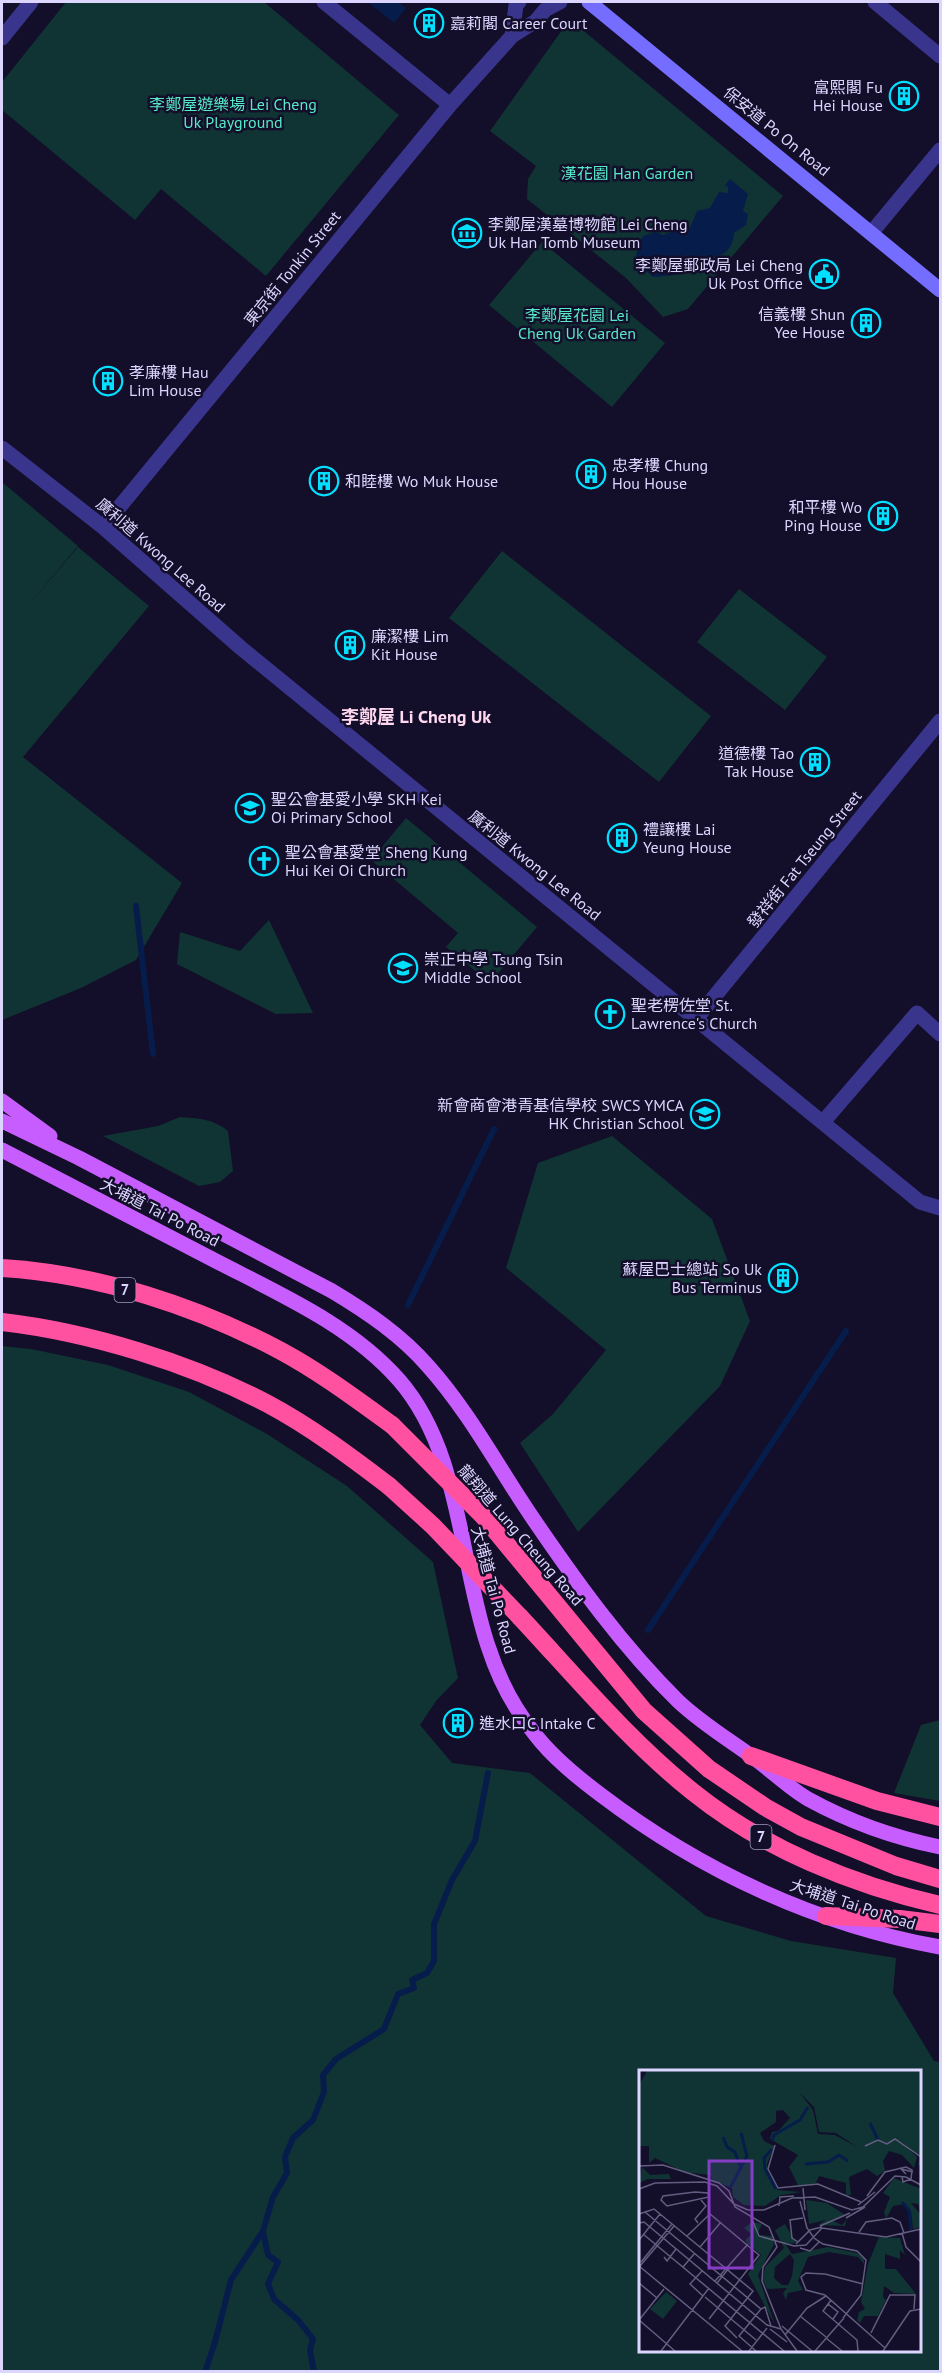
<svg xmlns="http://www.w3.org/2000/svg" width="942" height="2373" font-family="'PT Sans','Noto Sans TC',sans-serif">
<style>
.green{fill:#103434;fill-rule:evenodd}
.water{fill:#061d4b}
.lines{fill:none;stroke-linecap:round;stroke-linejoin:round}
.stream{stroke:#061d4b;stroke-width:6}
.street{stroke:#3a358c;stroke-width:15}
.secondary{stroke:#756dff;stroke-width:15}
.primary{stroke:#c75dff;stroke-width:15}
.highway{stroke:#ff51a0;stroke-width:18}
.highway-bridge{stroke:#ff51a0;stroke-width:18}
.labels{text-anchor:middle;stroke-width:5;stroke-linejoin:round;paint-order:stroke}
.shield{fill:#130e29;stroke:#a09abf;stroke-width:1.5}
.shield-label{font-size:15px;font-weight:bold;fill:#dcd6ff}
.poi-label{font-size:16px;fill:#dcd6ff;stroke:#130e29;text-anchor:start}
.park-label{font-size:16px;fill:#57eaca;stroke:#130e29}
.street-label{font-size:16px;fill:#dcd6ff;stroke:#130e29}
.neighbourhood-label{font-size:18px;font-weight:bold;fill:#ffd8f0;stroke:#130e29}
.inset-river{fill:none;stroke:#061d4b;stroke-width:3}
.inset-road{fill:none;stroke:#635e7f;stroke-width:1.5}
.view{fill:#853dc5;fill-opacity:0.15;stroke:#853dc5;stroke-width:3}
.inset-edge{fill:none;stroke:#dcd6ff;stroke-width:3}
</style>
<rect width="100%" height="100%" fill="#130e29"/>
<path class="green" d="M66 2H264L399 115 266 276 161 189 135 220 2 110V82Z
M579 27 783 196 688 309 663 317 626 278 527 199 528 179 536 166 490 131 562 30Z
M542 242 665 343 612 407 489 305Z
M2 482 78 546 27 607 78 547 149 606 23 757 182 883 136 960 81 988 2 1020Z
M502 551 711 716 659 782 449 618Z
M739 589 827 657 785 710 697 642Z
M406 818 537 927 490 983 446 947 458 933 371 860Z
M269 920 313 1013 276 1014 177 964 180 932 240 951Z
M180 1117C198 1118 214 1119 228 1131L233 1171 220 1182 199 1186 103 1136 158 1126Z
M612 1136 712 1219 750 1321 720 1386 578 1532 520 1443 553 1414 606 1350 506 1268 538 1163Z
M2 1346 31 1349 108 1365 189 1392 267 1434 347 1486 433 1562 458 1678 436 1701 420 1725 452 1763 530 1773 706 1916 791 1941 896 1958 893 1993 934 2061 940 2062V2371H2ZM640 2072H920V2350H640Z
M940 1720V1801L894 1793 921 1725Z"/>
<path class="water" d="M368 2H398L406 8 394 23Z
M730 179 748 194 743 211 748 214 746 225 734 233C733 251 720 260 703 257 683 276 680 275 653 277 635 261 632 259 643 236L656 232 663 235 691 226 697 211 710 208 719 192 728 193V187L725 185Z"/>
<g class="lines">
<path class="stream" d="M136 906 153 1054
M408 1305 494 1129
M648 1630 846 1331
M263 2232 268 2255 278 2262 268 2284 274 2299 298 2320 313 2339 310 2350 314 2372
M205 2372 215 2342 231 2280 263 2231 273 2197 287 2173 285 2157 293 2138 313 2120 324 2092 323 2075 336 2059 384 2029 398 1994 414 1988 412 1980 427 1973 434 1961V1924L452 1880 475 1841 488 1773"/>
<path class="street" d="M324 2 450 105
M875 2 940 56
M512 36 516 5 519 2
M2 38 31 2
M872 232 940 150
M2 448 103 527 241 648 920 1202 940 1208
M103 527 450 105 512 36 536 21 545 10 560 2
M696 1019 940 721
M823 1122 917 1013 940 1034"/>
<path class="secondary" d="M589 2 940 290"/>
<path class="primary" d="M2 1101 50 1136
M2 1121 79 1158 332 1291C367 1312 401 1335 428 1366 470 1413 499 1469 534 1520 577 1583 623 1647 678 1701 701 1723 728 1739 754 1758 772 1771 789 1788 808 1799 848 1821 896 1838 940 1847
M2 1150C72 1187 142 1223 212 1259 277 1293 350 1324 399 1380 461 1451 459 1560 488 1646 498 1677 513 1707 534 1733 552 1757 577 1777 601 1795 701 1871 817 1925 940 1947"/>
<path class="highway" d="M2 1268C98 1274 196 1306 281 1351 320 1372 356 1399 392 1425
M2 1322C89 1332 190 1363 268 1404 311 1427 351 1457 389 1486
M485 1518 644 1711 709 1769 765 1807 801 1827 896 1866 940 1879
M520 1617C575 1676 629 1741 693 1792 764 1849 853 1885 940 1905
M751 1756 877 1801 940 1817
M826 1916 900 1919 940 1924"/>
<path class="highway-bridge" d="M392 1425 485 1518
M389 1486 433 1526 520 1617"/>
</g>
<defs>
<g id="building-ring" transform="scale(1.5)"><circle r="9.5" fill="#130e29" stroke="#02dfff" stroke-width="1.5"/><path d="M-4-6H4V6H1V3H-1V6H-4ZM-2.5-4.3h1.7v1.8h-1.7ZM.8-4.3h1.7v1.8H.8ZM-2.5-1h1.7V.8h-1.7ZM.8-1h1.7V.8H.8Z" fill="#02dfff"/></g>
<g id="museum-ring" transform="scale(1.5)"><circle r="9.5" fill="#130e29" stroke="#02dfff" stroke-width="1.5"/><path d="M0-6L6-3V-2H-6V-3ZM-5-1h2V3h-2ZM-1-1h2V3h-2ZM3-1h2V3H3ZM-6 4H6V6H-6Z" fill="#02dfff"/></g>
<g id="civic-ring" transform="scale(1.5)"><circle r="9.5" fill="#130e29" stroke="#02dfff" stroke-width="1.5"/><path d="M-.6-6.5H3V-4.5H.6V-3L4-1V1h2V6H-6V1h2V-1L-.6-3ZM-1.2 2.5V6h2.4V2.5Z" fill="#02dfff"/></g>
<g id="school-ring" transform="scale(1.5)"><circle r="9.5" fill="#130e29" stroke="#02dfff" stroke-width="1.5"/><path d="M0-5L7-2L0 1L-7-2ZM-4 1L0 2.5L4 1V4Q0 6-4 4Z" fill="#02dfff"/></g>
<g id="church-ring" transform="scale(1.5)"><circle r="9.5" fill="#130e29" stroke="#02dfff" stroke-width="1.5"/><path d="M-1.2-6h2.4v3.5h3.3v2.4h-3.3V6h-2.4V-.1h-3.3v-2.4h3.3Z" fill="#02dfff"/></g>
</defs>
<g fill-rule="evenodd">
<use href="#building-ring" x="429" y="23"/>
<use href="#building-ring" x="904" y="96"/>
<use href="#museum-ring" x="467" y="233"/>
<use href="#civic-ring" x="824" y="274"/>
<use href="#building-ring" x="866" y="323"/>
<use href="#building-ring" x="108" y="381"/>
<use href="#building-ring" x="591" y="474"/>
<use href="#building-ring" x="324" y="481"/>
<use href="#building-ring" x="883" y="516"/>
<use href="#building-ring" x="350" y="645"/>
<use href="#building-ring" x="815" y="762"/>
<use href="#school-ring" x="250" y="808"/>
<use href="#building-ring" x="622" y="838"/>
<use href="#church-ring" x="264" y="861"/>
<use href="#school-ring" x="403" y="968"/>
<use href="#church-ring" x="610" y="1014"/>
<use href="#school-ring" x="705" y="1114"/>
<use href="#building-ring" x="783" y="1278"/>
<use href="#building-ring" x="458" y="1723"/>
</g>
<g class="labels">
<g class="shield">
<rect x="114.5" y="1278" width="21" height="24" rx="4.5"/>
<rect x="750.5" y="1825" width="21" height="24" rx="4.5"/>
</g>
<g class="shield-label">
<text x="125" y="1295">7</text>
<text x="761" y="1842">7</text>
</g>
<g class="poi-label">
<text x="450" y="29">嘉莉閣 Career Court</text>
<text x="883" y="93" text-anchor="end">富熙閣 Fu<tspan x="883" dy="18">Hei House</tspan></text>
<text x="488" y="230">李鄭屋漢墓博物館 Lei Cheng<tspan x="488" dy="18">Uk Han Tomb Museum</tspan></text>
<text x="803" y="271" text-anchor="end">李鄭屋郵政局 Lei Cheng<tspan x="803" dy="18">Uk Post Office</tspan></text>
<text x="845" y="320" text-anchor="end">信義樓 Shun<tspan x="845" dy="18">Yee House</tspan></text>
<text x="129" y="378">孝廉樓 Hau<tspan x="129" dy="18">Lim House</tspan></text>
<text x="612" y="471">忠孝樓 Chung<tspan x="612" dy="18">Hou House</tspan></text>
<text x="345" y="487">和睦樓 Wo Muk House</text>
<text x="862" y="513" text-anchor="end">和平樓 Wo<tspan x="862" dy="18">Ping House</tspan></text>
<text x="371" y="642">廉潔樓 Lim<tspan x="371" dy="18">Kit House</tspan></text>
<text x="794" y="759" text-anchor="end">道德樓 Tao<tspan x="794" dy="18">Tak House</tspan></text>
<text x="271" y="805">聖公會基愛小學 SKH Kei<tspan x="271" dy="18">Oi Primary School</tspan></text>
<text x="643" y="835">禮讓樓 Lai<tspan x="643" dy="18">Yeung House</tspan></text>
<text x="285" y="858">聖公會基愛堂 Sheng Kung<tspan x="285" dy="18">Hui Kei Oi Church</tspan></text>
<text x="424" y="965">崇正中學 Tsung Tsin<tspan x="424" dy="18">Middle School</tspan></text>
<text x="631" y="1011">聖老楞佐堂 St.<tspan x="631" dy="18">Lawrence's Church</tspan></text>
<text x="684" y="1111" text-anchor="end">新會商會港青基信學校 SWCS YMCA<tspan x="684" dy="18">HK Christian School</tspan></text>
<text x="762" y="1275" text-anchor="end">蘇屋巴士總站 So Uk<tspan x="762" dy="18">Bus Terminus</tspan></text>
<text x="479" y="1729">進水口C Intake C</text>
</g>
<g class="park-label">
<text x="233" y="110">李鄭屋遊樂場 Lei Cheng<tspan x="233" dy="18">Uk Playground</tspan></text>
<text x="627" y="179">漢花園 Han Garden</text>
<text x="577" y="321">李鄭屋花園 Lei<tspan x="577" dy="18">Cheng Uk Garden</tspan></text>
</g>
<g class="street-label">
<text transform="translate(777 131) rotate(39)" y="6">保安道 Po On Road</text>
<text transform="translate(292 268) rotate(-51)" y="6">東京街 Tonkin Street</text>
<text transform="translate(161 555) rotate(41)" y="6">廣利道 Kwong Lee Road</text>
<text transform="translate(804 859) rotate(-51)" y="6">發祥街 Fat Tseung Street</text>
<text transform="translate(535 865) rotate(39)" y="6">廣利道 Kwong Lee Road</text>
<text transform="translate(160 1212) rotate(27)" y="6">大埔道 Tai Po Road</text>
<text transform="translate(521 1535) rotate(49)" y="6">龍翔道 Lung Cheung Road</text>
<text transform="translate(494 1590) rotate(75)" y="6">大埔道 Tai Po Road</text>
<text transform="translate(853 1904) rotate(18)" y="6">大埔道 Tai Po Road</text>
</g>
<g class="neighbourhood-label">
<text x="416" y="723">李鄭屋 Li Cheng Uk</text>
</g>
</g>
<g transform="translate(639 2070)">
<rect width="282" height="282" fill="#130e29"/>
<path d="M8 1H282V96L279 95 281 87 260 70 278 87 275 98 263 85 250 81 244 91 246 101 238 106 228 99 210 107 212 125H207V113L180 106 177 113 160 117 150 97 159 85 131 69 133 62 139 61 151 48 144 40 137 41V52L121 63 125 71 135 76 128 94 129 106 139 120 162 122 142 125 126 136 105 135 94 127 93 118 73 110 71 105 45 102 16 88 10 93V76H0V15ZM160 22 175 37 180 62 197 63 218 77 196 65 179 64 174 40ZM3 97 11 105 30 104 32 109H9L0 113ZM255 108 282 119V143L279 134 272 133 281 144 282 157 274 159 272 142 266 134 254 136 247 149 245 142 251 127 244 123ZM167 130 188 133 206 145 192 150 203 155 208 149 206 156 179 155 187 150 170 154ZM113 152 123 154 118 165 133 166 135 174 119 205 136 255 109 204 122 185 106 171 112 164 105 158ZM146 154 157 173 146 174 153 184 189 177 218 183 225 189V194L219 187 190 182 169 187 159 211 164 220 149 223 147 230 144 223 148 218 128 219 124 210 126 197 145 178 136 160ZM151 184 155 190 153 206 149 215H143L135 208 136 197ZM240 167 261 168 266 185 261 180V189L246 184V199H257L277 224 255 223 245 216 244 227 247 230 239 246H225L221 253 218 250 220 242 226 239 222 232 229 194ZM27 222 38 231 24 249 11 239Z" fill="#103434" fill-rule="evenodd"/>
<path class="inset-river" d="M231 53 239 70M84 67 88 77 96 82 101 96M133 71 135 65 161 50 169 37M133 79 125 88 126 99 137 119M166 94 189 92 200 85 209 91M91 118 108 86 102 63M263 132 270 140 272 160"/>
<path class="inset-road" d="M136 75 129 99 139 118 179 114 222 132M226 76 239 70 248 74 256 69 282 87M0 96 24 95 80 113 90 121 96 137 130 157 138 177 124 197 123 211 142 259 158 281M267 104 262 99 274 102M164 118 166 140M0 119 16 113 66 112 78 116 95 134 109 140H125L153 128 176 127 213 140 224 137 256 106 267 107 282 115M56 122 69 123 70 127 28 136 22 130 24 126ZM228 126 246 102 267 97 273 100 272 109 264 112 263 107M161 131 168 158 175 168 184 174 218 181 227 190 222 225 204 248M219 135 236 122M140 136 141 127 155 126M6 142 122 239 126 237 132 256M0 144 15 139 114 221 86 256 98 268M112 147 120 166 155 176 167 175 183 158 247 167 282 159M207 148 226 137M0 153 5 152 128 255 142 259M59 153 56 149 67 136 62 130M181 156 211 143M220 162 227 152 253 148 261 152 265 163M263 163 267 177 282 192M4 164 145 281M48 166 71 144 120 185 70 249M0 170 21 144M159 172 153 168 151 150 164 148M157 174 171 160 183 157M61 177 82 152M161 178 171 181 180 172M25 187 28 191 37 179M2 192 33 154M0 196 103 281M1 196 35 156M44 197 56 183M63 201 51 214 64 226M76 211 109 174M0 213 18 228M78 213 90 198M224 214 186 204 167 203 162 207 167 220 186 225 246 278M66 227 117 270M192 230 184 241 218 270 219 281M189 234 199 242 194 249M161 246 187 267M0 250 25 219M0 250 36 281M143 256 173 281M131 259 148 272M232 263 251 225H276L275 239M146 265 168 238 187 226M187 268 203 281M22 281 70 218M110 281 128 258M117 281 100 266 122 239M176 281 205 248M244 281 271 241 282 239"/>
<path class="view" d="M70 91H113V198H70Z"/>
<rect width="282" height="282" class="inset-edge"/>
</g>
<rect width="942" height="2373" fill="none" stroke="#dcd6ff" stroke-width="6"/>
</svg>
